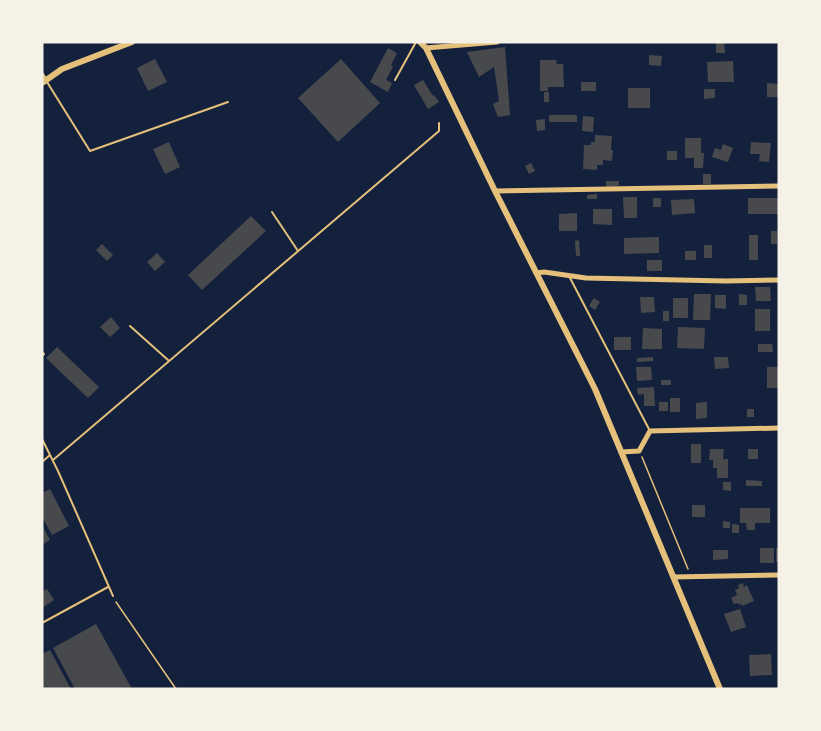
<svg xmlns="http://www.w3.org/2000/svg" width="821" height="731" font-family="'Sofia Sans Condensed',sans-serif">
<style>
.building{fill:#48494c}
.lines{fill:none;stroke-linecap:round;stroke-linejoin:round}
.path{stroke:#e5c07b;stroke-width:1.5}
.service{stroke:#e5c07b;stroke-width:2}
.minor{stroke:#e5c07b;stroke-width:5}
.tertiary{stroke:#e5c07b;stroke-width:6}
</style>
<rect width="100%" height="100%" fill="#14213d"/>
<path class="building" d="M716 42H724L725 53H716Z
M505 47 510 115 498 117 493 104 499 101 494 67 479 77 467 52Z
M388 48 397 53 391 65 393 67 386 80 392 83 388 92 370 82Z
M649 55 662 56 661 66 649 65Z
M155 59 167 82 148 91 137 68Z
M341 59 380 103 338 142 298 98Z
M540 60H556L557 64H563L564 87H548V91H540Z
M733 61 734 82H708L707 62Z
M423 80 433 96 434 95 439 102 428 109 414 85Z
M581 82H596V91H581Z
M767 83 779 84V97H767Z
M628 88H650V108H628Z
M704 89H715V98L704 99Z
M544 92H549V102H544Z
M549 115H577V122H549Z
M583 116 594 117 593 132 582 131Z
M545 119V130L537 131 536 120Z
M595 135 612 136 611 150H613L612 161 603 160V165H597V170L583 169 584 145H591V142H595Z
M685 138H701V153H704L703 168H694V158H685Z
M169 142 180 167 165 174 153 149Z
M751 142 771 143 769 162 759 161 760 154H750Z
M723 144 733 148 728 162 712 157 715 148 721 150Z
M667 151H677V160H667Z
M531 163 535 171 529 174 525 166Z
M703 174H711V184H703Z
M606 181H619V186L606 187Z
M597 194V199H587V195Z
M623 197H637V218H624Z
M653 198H661V207H653Z
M748 198H779V214H748Z
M694 199 695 213 672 215 671 200Z
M593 209H612V225L593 224Z
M577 213V231H559V214Z
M251 216 266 231 202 290 188 275Z
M771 231H777V244H771Z
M749 235H758V260H749Z
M659 237V253L624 254V238Z
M579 240 580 256H576L575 241Z
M102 244 113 255 107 261 96 250Z
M704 245H712V258H704Z
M685 251H696V260H685Z
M157 253 165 262 155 271 147 262Z
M647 260H662V271H647Z
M755 287H770L771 301H756Z
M694 294H711L710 320H693Z
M739 294 747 295V305H739Z
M715 295H726V309L715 308Z
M640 297H654L655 312 641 313Z
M594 298 600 302 595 310 589 306Z
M673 298H688V318H673Z
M755 309H770V331H755Z
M663 311H669V321H663Z
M111 317 120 328 110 337 100 327Z
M678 327 705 328 704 349 677 348Z
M643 328 662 329V349H642Z
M614 337H631V350H614Z
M758 344H772L773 352H758Z
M57 347 99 387 88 398 46 358Z
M653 357V361L637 362V358Z
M714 357H728L729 368 715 369Z
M636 367H651L652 380 637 381Z
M767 367H779V388H767Z
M661 380H671V385H661Z
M654 387 655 406H644V394L638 395 637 388Z
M670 398H680V412H670Z
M659 402H668V411H659Z
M707 402V418L696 419V403Z
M747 409H754V417H747Z
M691 444H701V463H691Z
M710 449H724L723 459H728V478H717V468H713V460H709Z
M748 449H758V459H748Z
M746 480 762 481V486H746Z
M723 482H731V491L723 490Z
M50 489 69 526 52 535 42 517V493Z
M692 505H705V517H692Z
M740 508H770V523H755V530H747L746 523H740Z
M723 521 730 522V528H723Z
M732 524 739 525V533H732Z
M42 525 50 540 42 545Z
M760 548H774V563H760Z
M776 548H779V562H776Z
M713 550H728V559L713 560Z
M743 583 744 587 747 585 754 601 742 606V604L739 605 738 603 734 604 731 598 737 595 735 590 739 588 738 585Z
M47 589 54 600 42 608V592Z
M740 609 746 627 731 632 724 614Z
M96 624 132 689H75L53 648Z
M50 650 71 689H42V654Z
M771 654 772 675 750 676 749 655Z"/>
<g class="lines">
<path class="path" d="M642 457 688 569
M116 602 176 689"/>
<path class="service" d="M395 80 416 42
M47 82 90 151 228 102
M272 212 298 251
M569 276 650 431
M130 326 168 360
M42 352 44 354 42 356
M42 439 58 471 113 596
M53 460 439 131V123
M42 462 50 455
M42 623 108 587"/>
<path class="minor" d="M426 48 497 42
M42 75 45 80
M495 191 779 186
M536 273 544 272 586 278 726 281 779 280
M621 452 639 451 650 431 779 428
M673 577 779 575"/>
<path class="tertiary" d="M420 42 426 48 495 191 595 389 720 689
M42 83 62 69 132 42"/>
</g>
<rect width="821" height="731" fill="none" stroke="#f6f1e7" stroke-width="87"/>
</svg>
